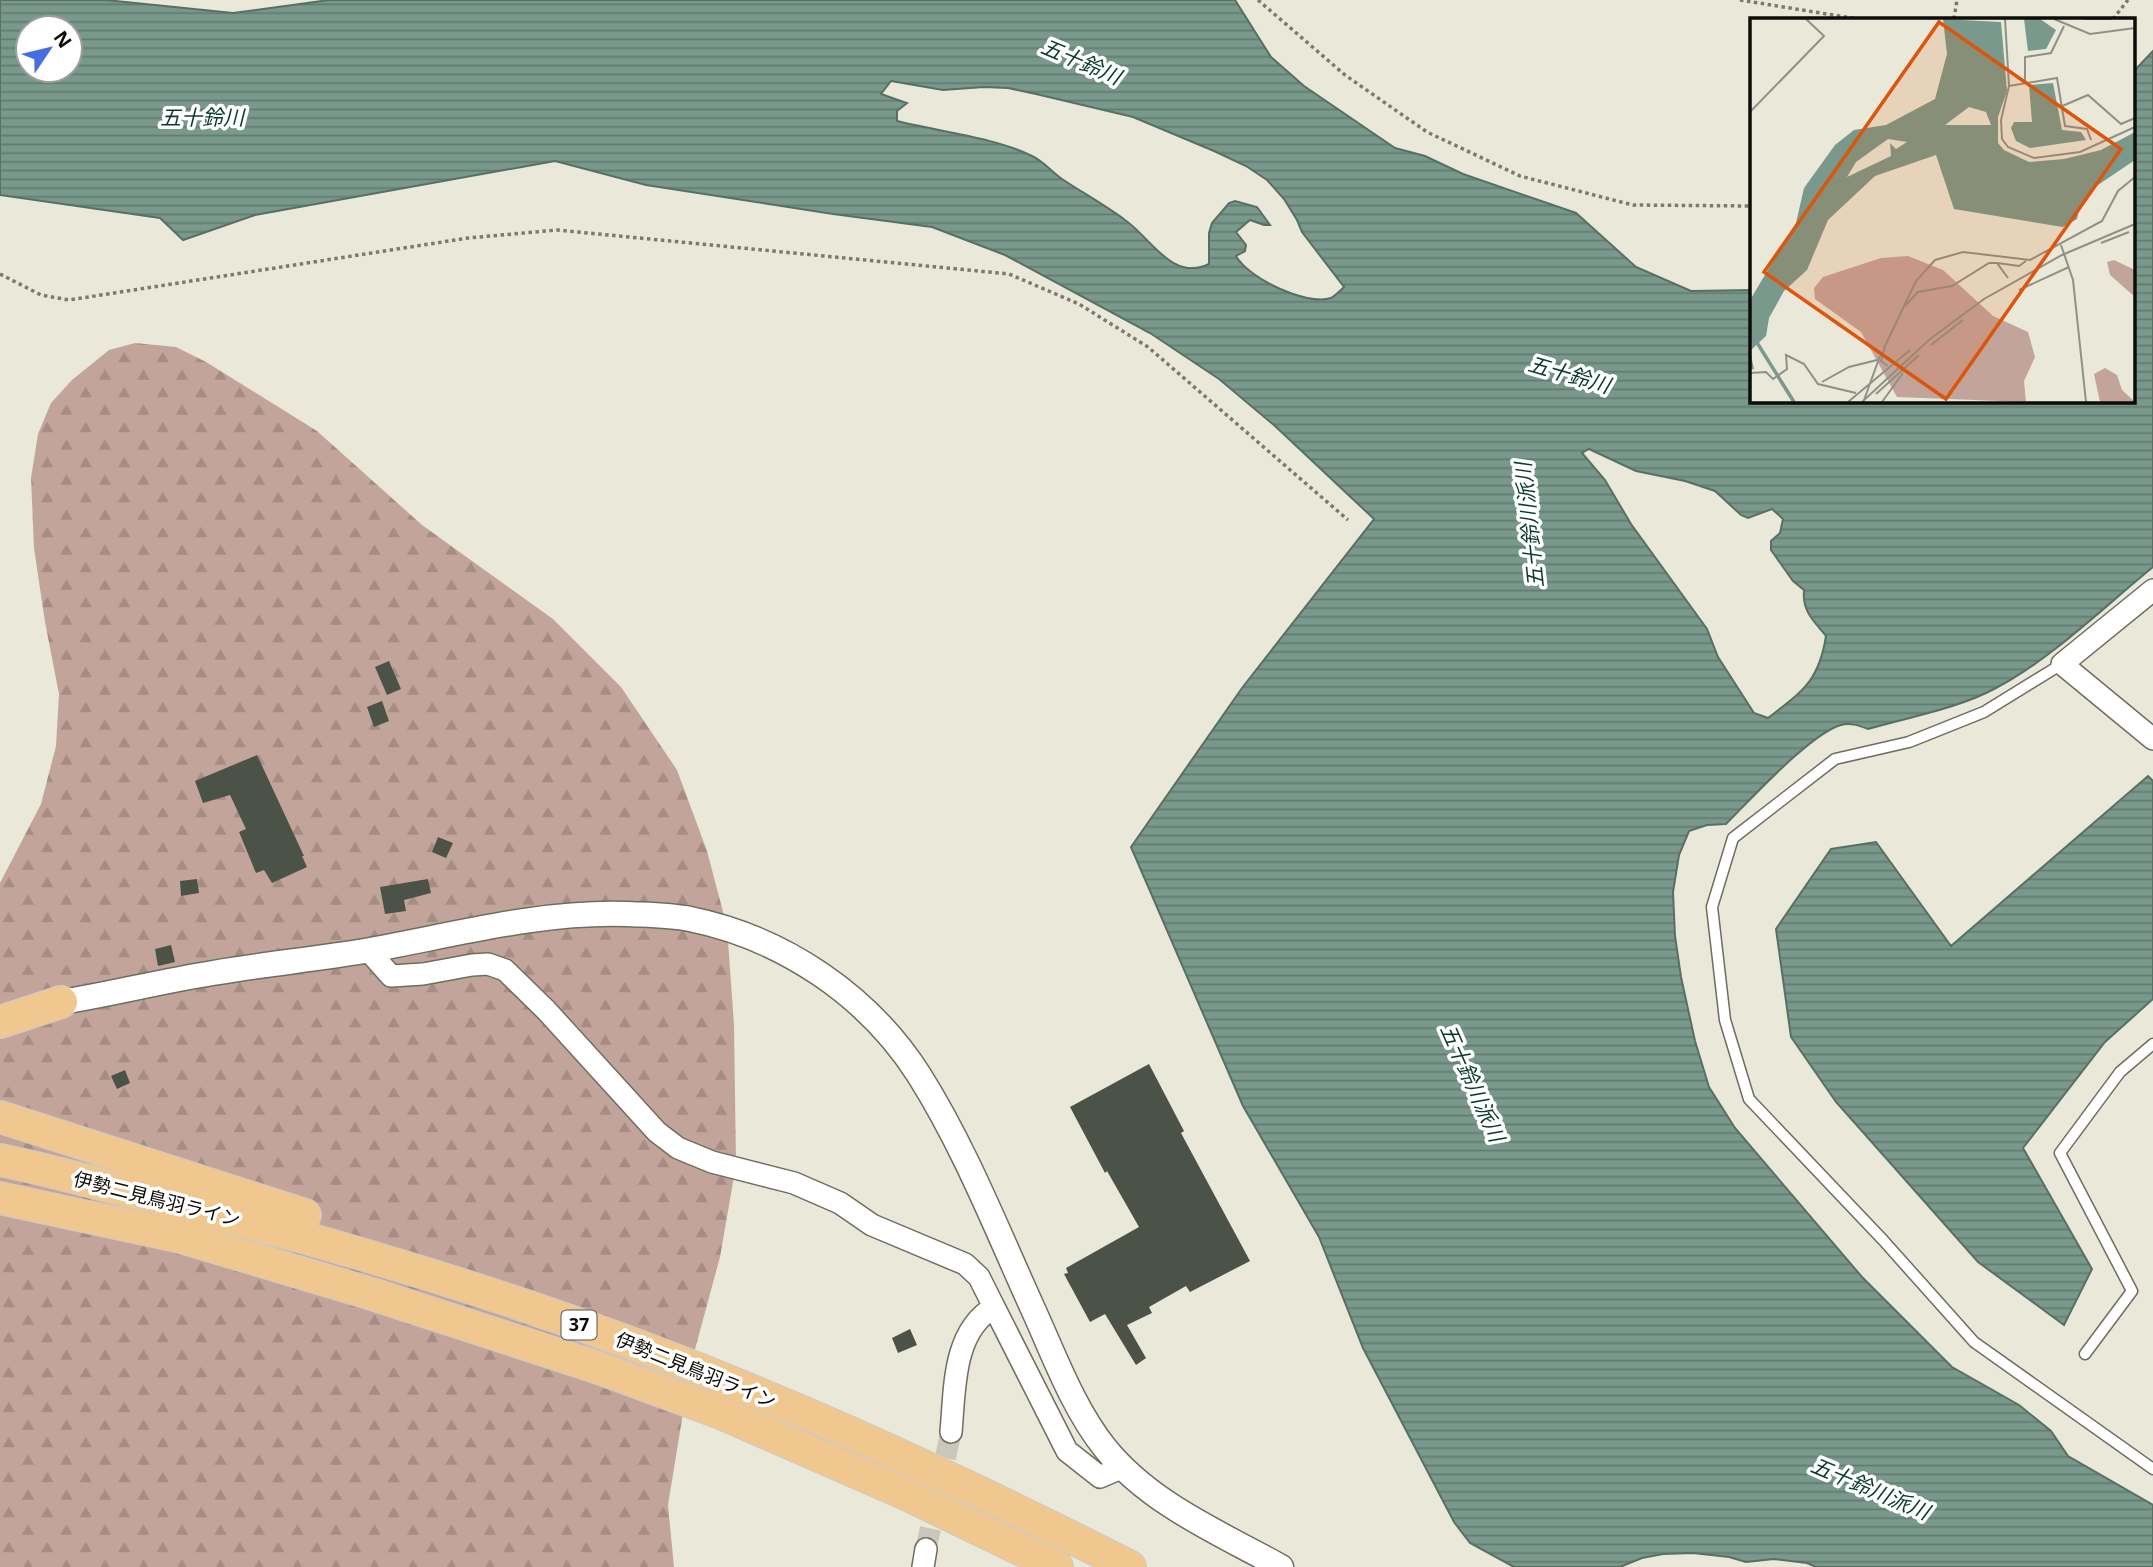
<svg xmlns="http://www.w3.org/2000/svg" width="2153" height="1567" font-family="'Noto Sans','Noto Sans JP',sans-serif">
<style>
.forest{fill:url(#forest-firs)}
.water{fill:url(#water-rules);stroke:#596f64;stroke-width:2;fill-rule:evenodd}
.building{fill:#4b5248}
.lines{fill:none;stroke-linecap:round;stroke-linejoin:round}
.minor-tunnel{stroke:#c8c7ba;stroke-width:21;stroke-dasharray:21 10;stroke-linecap:butt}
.service-casing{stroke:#6e6d60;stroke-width:13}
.minor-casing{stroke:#6e6d60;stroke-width:24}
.tertiary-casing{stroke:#6e6d60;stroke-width:27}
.primary-casing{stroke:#cacac9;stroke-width:34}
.path{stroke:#7b7a70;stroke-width:3.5;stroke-dasharray:3.5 3.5;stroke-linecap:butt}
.service{stroke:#fff;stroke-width:10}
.minor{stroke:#fff;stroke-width:21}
.tertiary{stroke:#fff;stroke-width:24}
.primary{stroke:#f0c78f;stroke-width:32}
.labels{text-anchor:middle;stroke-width:7;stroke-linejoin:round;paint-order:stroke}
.shield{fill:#fff;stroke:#565552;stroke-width:2}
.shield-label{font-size:18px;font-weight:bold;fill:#0d0c08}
.street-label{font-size:19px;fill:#0d0c08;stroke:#fff}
.water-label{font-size:21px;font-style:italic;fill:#0a3a2c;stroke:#fff}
.inset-river{fill:none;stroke:#79998c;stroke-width:3.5}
.inset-road{fill:none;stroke:#919085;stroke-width:2}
.view{fill:#dd550c;fill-opacity:0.15;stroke:#dd550c;stroke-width:3.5}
.inset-edge{fill:none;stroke:#0d0c08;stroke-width:3.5}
</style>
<defs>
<pattern id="forest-firs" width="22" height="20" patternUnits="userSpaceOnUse" patternTransform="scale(1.75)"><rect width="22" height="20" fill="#c3a49a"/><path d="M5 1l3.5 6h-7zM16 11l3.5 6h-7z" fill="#a68c83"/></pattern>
<pattern id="water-rules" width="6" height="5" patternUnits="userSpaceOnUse" patternTransform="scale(1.75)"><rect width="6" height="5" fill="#79998c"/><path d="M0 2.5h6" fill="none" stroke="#627b70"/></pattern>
</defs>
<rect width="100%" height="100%" fill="#e9e8d9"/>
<path class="forest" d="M135 343 176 347 206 362 317 431 422 525 553 619 621 687 677 770 707 851 727 927 734 1025 736 1165 720 1257 691 1364 668 1505 674 1567H0V883L41 804 56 746 59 694 45 622 34 548 31 478 38 434 51 403 72 380 109 350Z"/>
<path class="water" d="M0 0H106L233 13 329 0H1235L1271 57 1304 86 1395 148 1425 156 1463 174 1576 213 1636 267 1691 291 1752 290V401H2134V71L2153 51V567C2105 606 2050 660 1996 688 1957 709 1909 717 1868 729 1860 726 1850 722 1841 725 1810 734 1750 800 1726 824L1707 825 1689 831 1679 855 1673 892 1675 936 1681 977 1695 1041 1709 1087 1735 1128 1862 1277 1952 1367 2019 1405 2051 1431 2068 1456 2153 1505V1567H1816L1807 1563 1774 1559 1746 1562 1729 1557 1693 1553 1663 1554 1642 1558 1620 1567H1514L1470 1543 1454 1522 1363 1348 1319 1237 1243 1106 1131 847 1242 688 1374 519 1275 426 1219 379 1150 333 1005 255 932 227 833 214 646 185 555 161 255 215 183 240 160 218 0 195ZM28 28H70V70H28ZM891 81 943 90 984 87 1008 88 1036 94 1133 117 1214 151 1246 166 1267 180 1284 199 1297 220 1302 232 1344 287C1341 290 1335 296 1331 298 1306 306 1248 278 1236 256L1245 251 1246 245 1236 232 1250 220 1264 225H1270L1257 207 1235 201 1229 203 1212 223 1209 233V264C1172 282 1150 237 1125 220 1105 205 1083 193 1062 179 1052 172 1043 161 1032 156 997 138 937 131 897 121V111L907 103 881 94ZM1589 449 1636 471 1685 481 1715 491 1741 515 1748 518 1772 509 1783 519 1780 533 1771 541V550L1793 581 1804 590C1802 611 1813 620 1826 636 1819 681 1803 691 1768 718L1754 713 1718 657 1707 629 1631 524 1605 480 1582 453Z
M2148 776 2153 781V999L2105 1042 2023 1148 2092 1269 2064 1325 1978 1262 1836 1102 1791 1037 1776 929 1831 849 1876 842 1951 946Z"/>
<path class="building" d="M389 661 401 689 387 695 375 667Z
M382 701 389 721 374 727 367 707Z
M257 755 304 856H302L307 867 272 883 264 870 256 873 239 832 246 829 230 795 203 803 195 781Z
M438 837 453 843 446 858 432 852Z
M197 879 199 893 181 896 180 881Z
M428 879 431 893 404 900 406 911 385 914 380 887Z
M171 945 175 962 158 966 155 949Z
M1149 1064 1184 1131 1181 1133 1250 1261 1190 1292 1186 1286 1149 1307 1152 1313 1127 1325 1146 1358 1136 1365 1105 1314 1090 1322 1064 1274 1068 1273 1066 1268 1139 1227 1107 1171 1105 1173 1070 1107Z
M125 1070 130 1083 117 1089 111 1076Z
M910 1329 917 1345 898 1353 892 1338Z"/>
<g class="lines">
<path class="minor-tunnel" d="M926 1549 951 1432"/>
<g class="service-casing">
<path id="service" d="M2062 664 1984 712 1909 742 1835 759 1733 838 1712 907 1725 1020 1749 1099 1883 1240 1974 1342 2153 1469
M2085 1354 2132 1291 2060 1153 2120 1072 2153 1044"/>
</g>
<g class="minor-casing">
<path id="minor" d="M2153 590 2062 664 2153 739
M368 950 391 976 423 974 472 965 488 964 505 970 546 1010 657 1132 678 1148 712 1162 794 1183 840 1203 872 1225 965 1264 979 1277 994 1307C952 1332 955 1390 951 1432
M994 1307 1067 1451 1100 1477 1123 1467
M923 1567 926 1549"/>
</g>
<g class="tertiary-casing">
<path id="tertiary" d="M43 1005C100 997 156 982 213 973 265 964 318 959 370 950 454 935 540 911 627 914 647 915 670 915 690 919 783 938 868 995 919 1075 965 1148 997 1230 1033 1309 1054 1355 1073 1408 1105 1448 1150 1504 1220 1533 1281 1567"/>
</g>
<g class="primary-casing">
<path id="primary" d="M0 1022 61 1002
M0 1117 305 1215
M0 1160C53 1171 106 1186 159 1199 354 1248 548 1307 735 1384 869 1438 1001 1501 1130 1567
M0 1198 181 1237 372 1294 596 1367 721 1413 906 1494 1057 1567"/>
</g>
<path class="path" d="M1258 0 1345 75 1427 132 1520 176 1633 205 1752 206
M1740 0 1858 19
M1954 19 1957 0
M2113 19 2128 0
M0 274 41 295 69 300 468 238 557 230 1009 274 1079 304 1148 347 1348 520"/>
<use href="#service" class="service"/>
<use href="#minor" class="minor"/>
<use href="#tertiary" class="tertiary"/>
<use href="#primary" class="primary"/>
</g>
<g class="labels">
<rect class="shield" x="561.5" y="1310.5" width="35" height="29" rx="5"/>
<g class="shield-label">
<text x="579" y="1331">37</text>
</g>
<g class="street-label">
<text transform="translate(157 1199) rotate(14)" y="7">伊勢二見鳥羽ライン</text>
<text transform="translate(696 1370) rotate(22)" y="7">伊勢二見鳥羽ライン</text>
</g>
<g class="water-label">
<text transform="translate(1081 62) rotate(23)" y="7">五十鈴川</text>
<text x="202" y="125">五十鈴川</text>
<text transform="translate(1569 375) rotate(16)" y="7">五十鈴川</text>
<text transform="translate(1530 525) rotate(-96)" y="7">五十鈴川派川</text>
<text transform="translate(1472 1083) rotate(66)" y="7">五十鈴川派川</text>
<text transform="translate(1870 1489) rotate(23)" y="7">五十鈴川派川</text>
</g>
</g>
<g transform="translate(1750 18)">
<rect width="385" height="385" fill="#e9e8d9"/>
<path d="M158 238 193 252 243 298 278 314 285 339 274 363 276 384 147 379 111 314 65 281 64 270 73 259 131 240ZM364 242 385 252V279L360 257 357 244ZM355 350 367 357 372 372 385 384H350L344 356Z" fill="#c3a49a"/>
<path d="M193 1 251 4 257 73 248 99V125L254 132 279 144 314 141 351 132 385 114V142L342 171 330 187 327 201 313 209 204 191 186 137 125 158 78 202 57 252 34 273 19 300 16 318 0 333 4 351 0 352V282L46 205 54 170 85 127 104 112 136 107 185 81 197 36ZM219 89 236 94 241 107H195ZM138 121 157 124 146 131 140 125 141 138 97 159 106 144ZM274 1H290L306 12 296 31 278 33ZM303 65 312 112 331 114 336 122 280 130 266 123 261 110 264 104H282L279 67Z" fill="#79998c" fill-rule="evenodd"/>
<path class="inset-river" d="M6 323 44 384"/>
<path class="inset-road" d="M255 1 259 68 251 102 252 121 258 129 284 140 330 134 385 109M304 1 340 16 385 10M334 1H362M275 64V39L301 35 314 8M259 68 307 60 315 108 337 111 341 122M310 89 338 77 371 106 385 100M0 94 74 18 56 1M351 225 379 214M311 227 323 262 336 384M247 245 269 248 276 243M269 272 319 249M155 288 168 274 202 268 239 245H247L258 260M181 327 213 302M135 328 131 343 138 348M134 330 166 263 185 242 213 234 280 242 352 203 368 173 385 159M0 355 16 354 23 361 37 351 36 337 54 346 68 366 106 375M72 364 99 349 127 342M126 376 169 337M114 382 130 338M98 384 160 332M112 384 180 321 234 281 312 237 385 206M132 384 153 355"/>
<path class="view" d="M189 4 371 131 196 381 14 254Z"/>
<rect width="385" height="385" class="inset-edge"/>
</g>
<g transform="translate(49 49) rotate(55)"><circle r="33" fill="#ffffff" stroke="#9e9e9c" stroke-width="2"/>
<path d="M0-5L12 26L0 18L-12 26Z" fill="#486de0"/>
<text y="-10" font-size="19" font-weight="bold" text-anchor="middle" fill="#0d0c08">N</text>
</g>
</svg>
